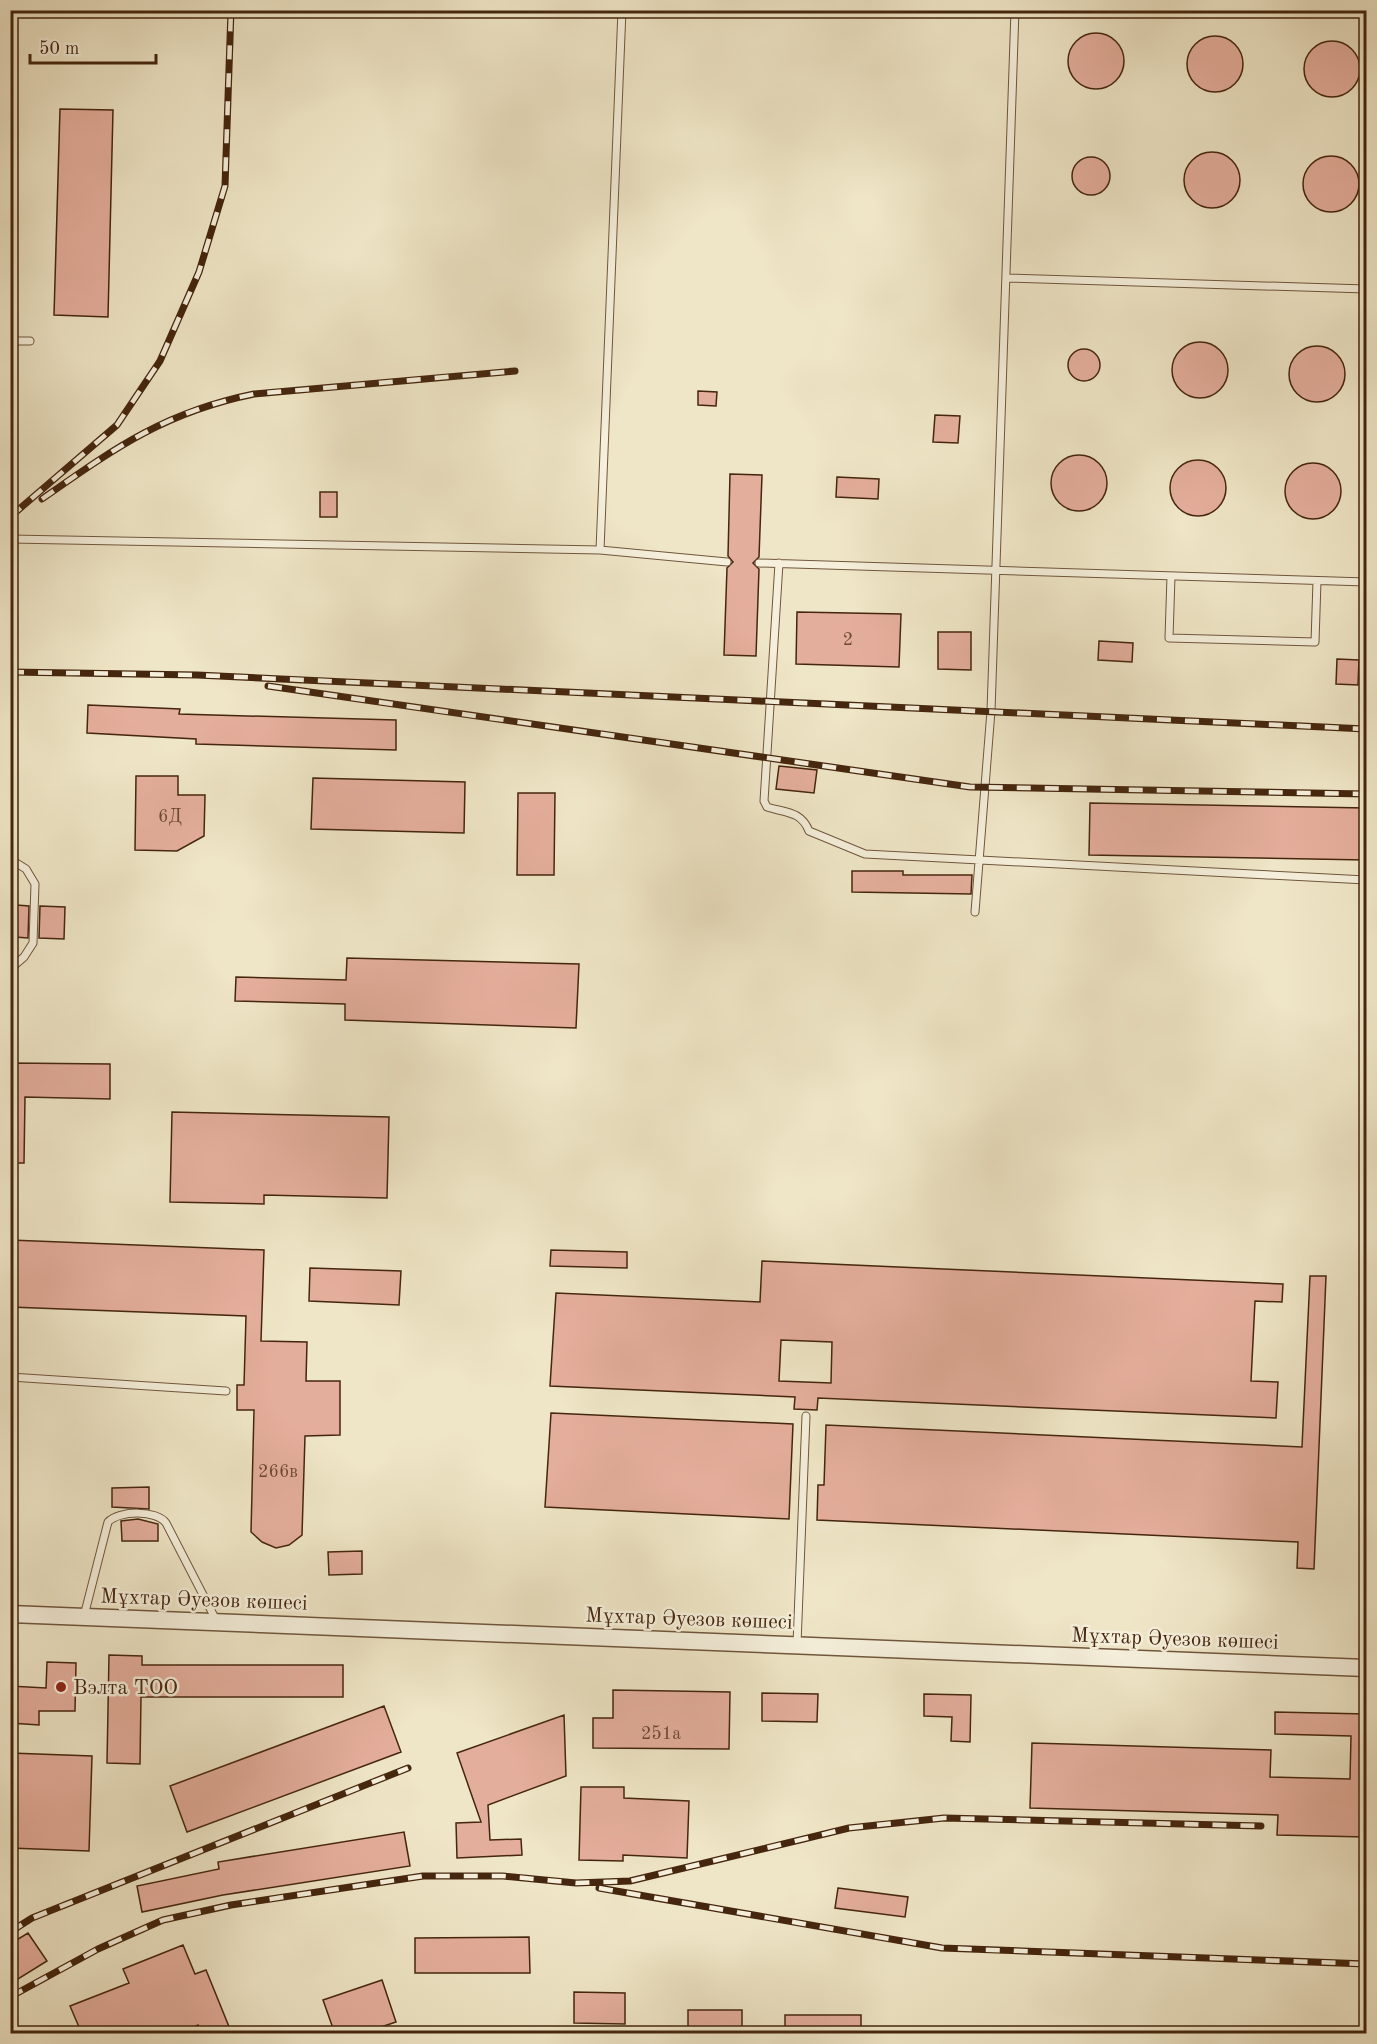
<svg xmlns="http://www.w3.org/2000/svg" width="1377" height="2044" font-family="'Old Standard TT',serif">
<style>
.building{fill:#e4ae9c;stroke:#45260e;stroke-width:1.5;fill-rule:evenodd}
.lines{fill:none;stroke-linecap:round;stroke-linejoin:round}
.service-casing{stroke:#70563c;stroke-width:9}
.tertiary-casing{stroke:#70563c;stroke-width:19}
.service{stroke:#f5efdb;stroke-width:7}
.tertiary{stroke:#f5efdb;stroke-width:16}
.rail-casing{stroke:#45260e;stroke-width:7}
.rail{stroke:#f5efdb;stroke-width:4.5;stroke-dasharray:14;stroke-linecap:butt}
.poi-dot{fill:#8f2418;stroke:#f5efdb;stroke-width:2}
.labels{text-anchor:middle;stroke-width:5;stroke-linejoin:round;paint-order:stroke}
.number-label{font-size:18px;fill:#6d4832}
.street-label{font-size:21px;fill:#45260e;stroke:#f5efdb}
.poi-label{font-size:21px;fill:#45260e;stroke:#f5efdb;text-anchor:start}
</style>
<rect width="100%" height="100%" fill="#efe6c7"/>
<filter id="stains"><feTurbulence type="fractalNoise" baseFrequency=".00333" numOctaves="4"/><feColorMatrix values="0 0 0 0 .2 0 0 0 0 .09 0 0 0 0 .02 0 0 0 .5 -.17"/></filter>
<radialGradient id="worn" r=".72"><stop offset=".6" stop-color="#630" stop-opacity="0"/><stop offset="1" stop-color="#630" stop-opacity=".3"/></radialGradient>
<path class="building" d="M1068 61a28 28 0 1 1 56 0a28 28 0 1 1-56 0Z
M1187 64a28 28 0 1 1 56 0a28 28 0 1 1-56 0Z
M1304 69a28 28 0 1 1 56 0a28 28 0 1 1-56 0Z
M60 109 113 110 108 317 54 315Z
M1184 180a28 28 0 1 1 56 0a28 28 0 1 1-56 0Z
M1303 184a28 28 0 1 1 56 0a28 28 0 1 1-56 0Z
M1072 176a19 19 0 1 1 38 0a19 19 0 1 1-38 0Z
M1172 370a28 28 0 1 1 56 0a28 28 0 1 1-56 0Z
M1289 374a28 28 0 1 1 56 0a28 28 0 1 1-56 0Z
M1068 365a16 16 0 1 1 32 0a16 16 0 1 1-32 0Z
M698 391 717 392 716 406 698 405Z
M935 415 960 416 958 443 933 442Z
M1051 483a28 28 0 1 1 56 0a28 28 0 1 1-56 0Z
M1170 488a28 28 0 1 1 56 0a28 28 0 1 1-56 0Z
M1285 491a28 28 0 1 1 56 0a28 28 0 1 1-56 0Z
M730 474 762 475 759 557 753 563 759 569 756 656 724 655 727 568 733 562 728 556Z
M837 477 879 479 878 499 836 497Z
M320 492H337V517H320Z
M797 612 901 614 899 667 796 664Z
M938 632H971V670L938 669Z
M1099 641 1133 643 1132 662 1098 660Z
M1337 659 1359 660 1358 685 1336 684Z
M88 705 180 709 179 714 396 720V750L196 744V739L87 733Z
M779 766 817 770 814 793 776 789Z
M136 776H178V795H205L204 836 177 851 135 850Z
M313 778 465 782 464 833 311 829Z
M518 793H555L554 875H517Z
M1090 803 1366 808V860L1089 855Z
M852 871H903V875H972L971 894 852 892Z
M16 905 29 906 28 938 15 937Z
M40 906 65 907 64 939 39 938Z
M347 958 579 964 576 1028 345 1020V1004L235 1001 236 977 346 980Z
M10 1063 110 1064V1099L25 1097 24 1163H10Z
M172 1112 389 1117 387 1198 264 1195V1204L170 1202Z
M10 1240 264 1250 261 1341 307 1342 306 1381H340V1435L305 1436 302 1535 289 1545 276 1548 262 1542 251 1532 254 1410H237V1385H244L246 1316 10 1307Z
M551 1250 627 1252V1268L550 1266Z
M762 1261 1283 1284 1282 1302 1255 1301 1251 1381 1278 1382 1276 1418 818 1398 817 1410 794 1409 795 1397 550 1386 556 1293 760 1302ZM781 1340 832 1342 831 1383 779 1381Z
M310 1268 401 1271 399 1305 309 1301Z
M1310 1276H1326L1314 1569 1297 1568 1298 1542 817 1520 818 1485H824L826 1425 1302 1447Z
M551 1413 793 1424 789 1519 545 1507Z
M149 1487V1509L112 1507V1488Z
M138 1519 158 1524V1541H122L121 1521Z
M362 1551V1574L329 1575 328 1552Z
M109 1655 142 1656V1665H343V1697H141L140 1764 107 1763Z
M47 1662 76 1663 75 1711H39V1725L10 1723V1686L46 1688Z
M613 1690 730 1692 729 1749 593 1748V1718H613Z
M762 1693 818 1694 817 1722 762 1721Z
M924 1694 971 1695 970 1742 951 1741 952 1717 924 1716Z
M384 1706 401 1752 187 1832 170 1786Z
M1275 1712 1366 1714V1837L1277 1835 1278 1815 1030 1808 1032 1743 1271 1750 1270 1777 1350 1779 1351 1736 1275 1734Z
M564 1715 566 1776 488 1805 490 1840 521 1839 522 1855 457 1858 456 1823 481 1822 457 1753Z
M10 1753 92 1756 89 1851 10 1848Z
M581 1787H624V1798L689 1801 687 1858 623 1855V1861L579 1860Z
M404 1832 410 1866 223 1895 142 1912 137 1886 219 1869 218 1862Z
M838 1888 908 1897 905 1917 835 1908Z
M28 1933 47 1961 10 1984V1944Z
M529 1937 530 1973H415V1938Z
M183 1945 195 1974 206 1970 232 2034H201L198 2025 178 2034H82L70 2006 129 1983 123 1969Z
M382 1980 396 2022 360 2034H335L323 2000Z
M574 1992 625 1993V2024L574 2023Z
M688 2010H742V2034H688Z
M785 2015H861V2034H785Z"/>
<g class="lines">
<g class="service-casing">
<path id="service" d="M1006 278 1366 289
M10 341H30
M10 539 600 550 727 562
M600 550 622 10
M759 563 1366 582
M779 563 764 801 767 807C786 813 801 811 809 831L865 854 1366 880
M1171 576 1169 638 1315 642 1317 581
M10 859 26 869 35 884 33 943 24 957 10 969
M975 912 991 711 1015 10
M10 1377 226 1391
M84 1616 108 1522C119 1510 157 1510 166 1523L216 1620
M797 1644 806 1416"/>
</g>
<g class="tertiary-casing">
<path id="tertiary" d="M10 1614 1366 1668"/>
</g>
<use href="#service" class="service"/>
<use href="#tertiary" class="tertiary"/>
<g class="rail-casing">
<path id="rail" d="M42 499C115 448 165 412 254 394L515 371
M10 517 117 425 160 361 199 272 225 186 231 10
M10 672 197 675 1366 729
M268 686 970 787 1366 794
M599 1888 942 1948 1366 1964
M10 1932 32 1918 408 1768
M10 1997 98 1949 163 1920 231 1905 423 1876H503L576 1883 630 1881 849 1828 944 1818 1261 1826"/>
</g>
<use href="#rail" class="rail"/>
</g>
<circle class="poi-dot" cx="61" cy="1687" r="6"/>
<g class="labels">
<g class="number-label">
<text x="848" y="645">2</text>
<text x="170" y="822">6Д</text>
<text x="278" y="1477">266в</text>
<text x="661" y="1739">251а</text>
</g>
<g class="street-label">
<text transform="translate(204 1599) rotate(2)" y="7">Мұхтар Әуезов көшесі</text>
<text transform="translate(689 1618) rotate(2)" y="7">Мұхтар Әуезов көшесі</text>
<text transform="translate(1175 1638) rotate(2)" y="7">Мұхтар Әуезов көшесі</text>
</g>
<g class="poi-label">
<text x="73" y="1694">Вэлта ТОО</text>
</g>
</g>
<rect width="1377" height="2044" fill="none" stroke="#efe6c7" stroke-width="36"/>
<rect x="12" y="12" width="1353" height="2020" fill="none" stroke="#45260e" stroke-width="3"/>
<rect x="18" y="18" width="1341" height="2008" fill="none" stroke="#45260e" stroke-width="1.5"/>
<path d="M30 54v9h126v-9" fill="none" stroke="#45260e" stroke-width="3"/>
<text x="39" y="54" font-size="18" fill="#45260e" stroke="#f5efdb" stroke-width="4.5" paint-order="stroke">50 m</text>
<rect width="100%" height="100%" filter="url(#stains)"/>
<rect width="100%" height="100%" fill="url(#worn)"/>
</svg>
